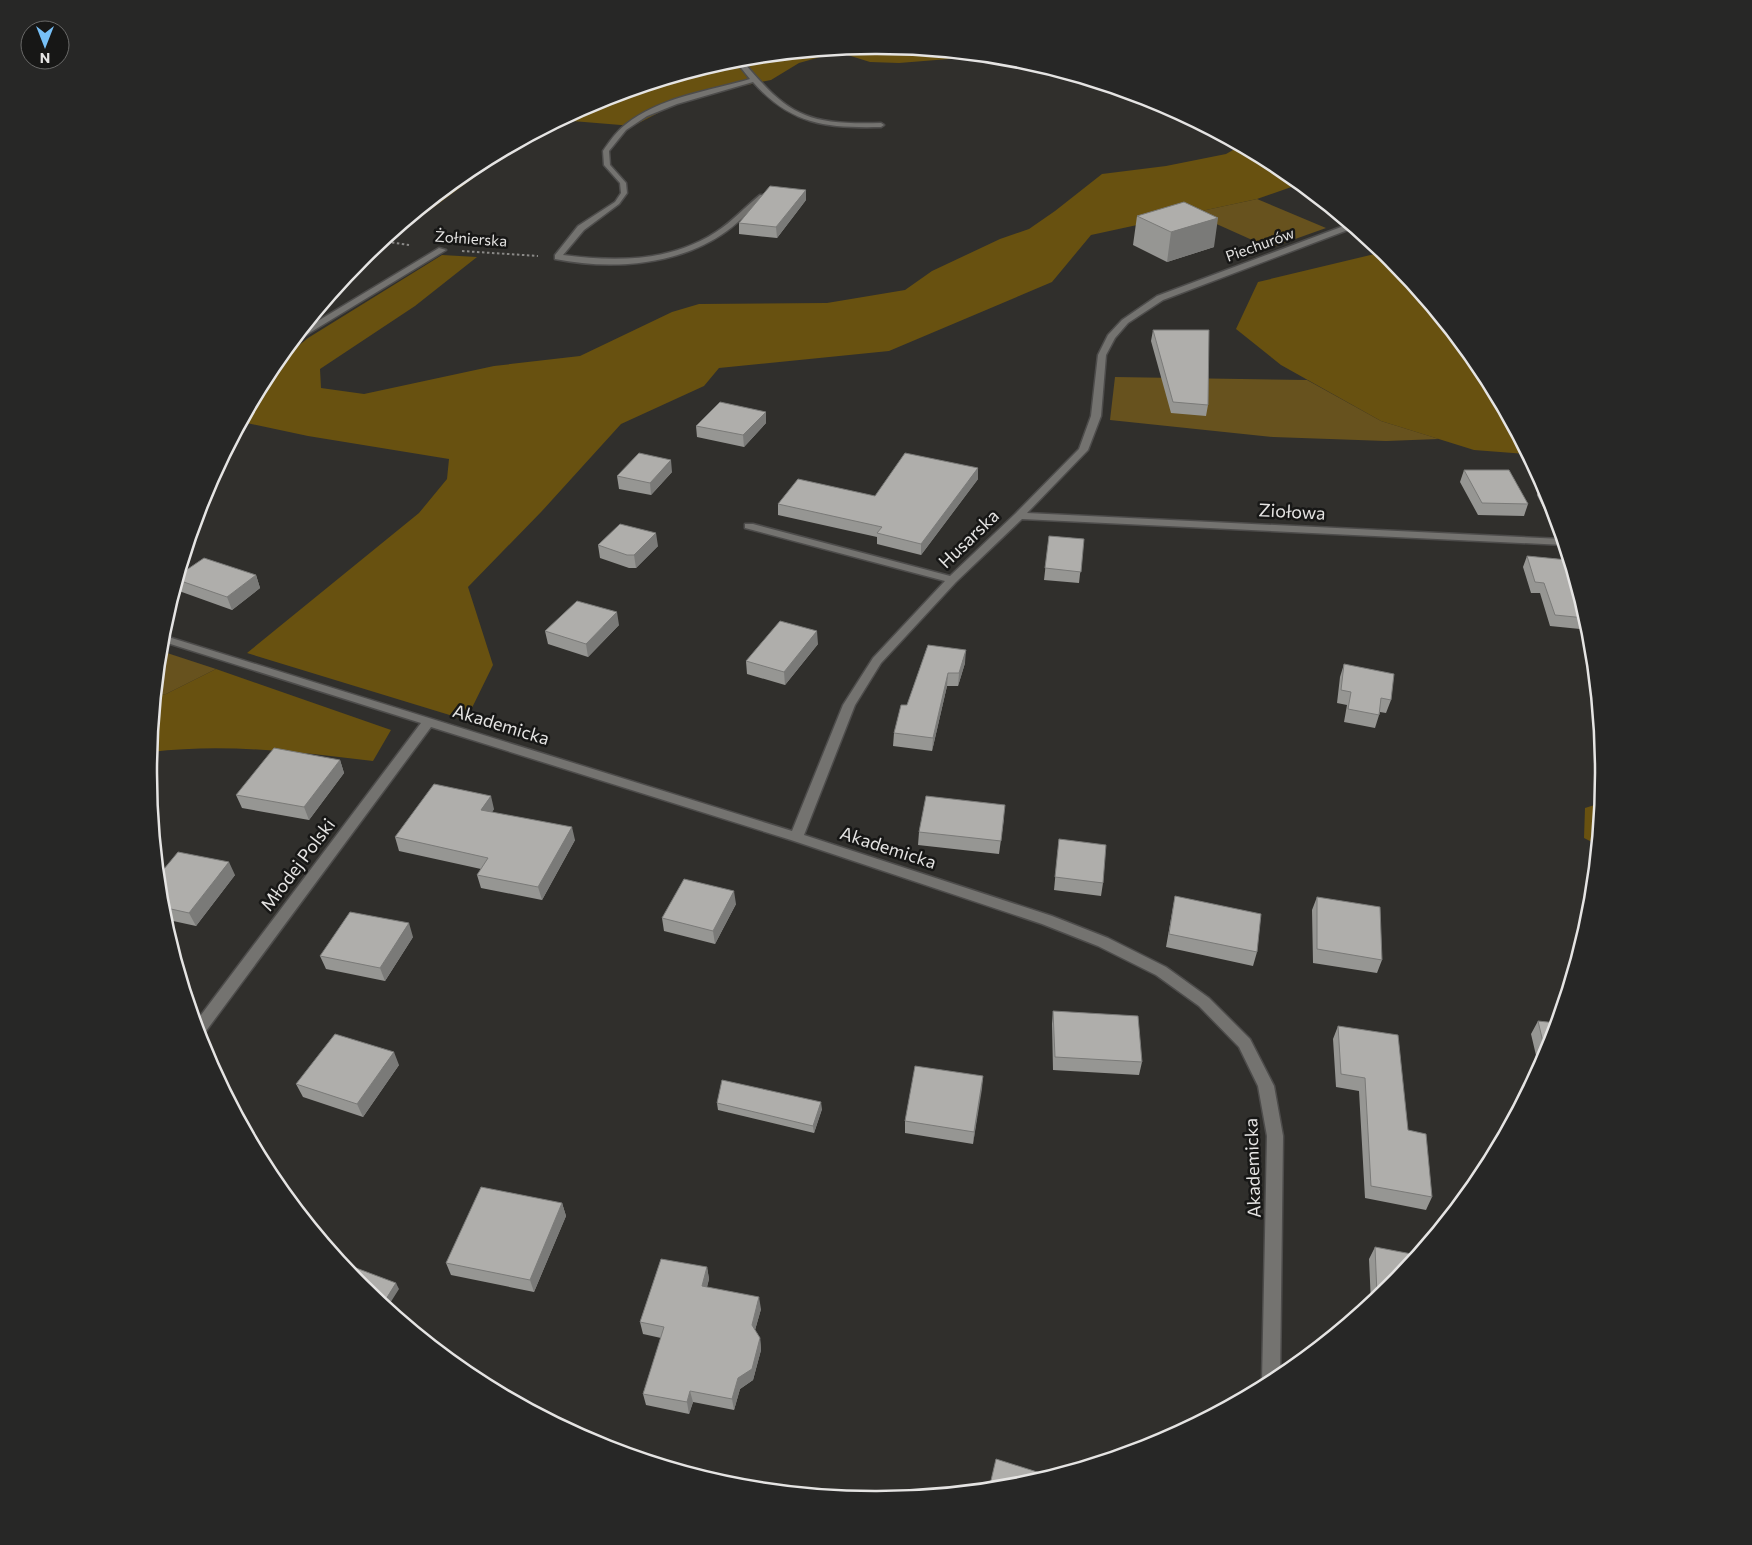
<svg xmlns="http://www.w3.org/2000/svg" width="1752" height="1545" font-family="Commissioner,sans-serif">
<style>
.green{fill:#67521e}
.forest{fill:#685110}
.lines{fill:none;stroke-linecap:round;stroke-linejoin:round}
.minor-casing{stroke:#4d4c4b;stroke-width:3}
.path{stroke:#8a8987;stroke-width:2;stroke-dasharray:2.5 2.5;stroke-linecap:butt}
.minor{fill:#747370;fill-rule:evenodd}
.wall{fill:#969693}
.shaded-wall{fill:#7a7a78}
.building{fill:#afaeab;stroke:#7a7a78}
.labels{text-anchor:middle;stroke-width:5;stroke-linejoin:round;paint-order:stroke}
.far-street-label{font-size:15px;fill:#e5e4e3;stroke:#171716}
.street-label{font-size:18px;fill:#e5e4e3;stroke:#171716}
.rim{fill:none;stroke:#e5e4e3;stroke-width:2.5}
</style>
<rect width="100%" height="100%" fill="#302f2c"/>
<path class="green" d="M488 159 476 176 391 239 386 238 472 167Z
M1257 199 1326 228 1270 248 1192 213Z
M1115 377 1307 380 1381 421 1439 439 1386 441 1273 437 1110 420Z
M161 651 216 669 166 694 156 696Z"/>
<path class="forest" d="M876 45 986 56 899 63 870 62 838 52 799 63 771 80 689 97 633 126 560 120 598 100 734 59Z
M1240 146 1280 168 1300 184 1257 199 1091 235 1052 282 889 351 719 368 704 386 621 424 542 511 468 587 493 665 466 720 247 653 419 513 447 479 449 459 308 436 242 422 271 368 308 338 442 255 477 257 415 306 320 369 321 388 364 394 494 366 580 356 672 312 699 304 827 303 905 290 932 271 1000 239 1029 229 1055 211 1102 174 1166 166 1226 154Z
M1383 252 1391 258 1481 369 1527 454 1474 450 1381 421 1281 365 1236 329 1258 282Z
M216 669 391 730 373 761C299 752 225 743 151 752L156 696 166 694Z
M1601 803 1596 844 1584 838 1585 808Z"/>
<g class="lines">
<g class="minor-casing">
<path id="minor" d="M740 58C788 115 804 125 881 123L884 125 881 127C826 128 791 125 753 82L677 104 647 116 626 130 609 151 610 165 626 183 627 193 619 204 584 230 563 255C616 262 670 262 716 232 732 222 745 207 760 195H764V197C750 210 737 225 721 235 674 266 609 270 555 259V255L578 226 615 202 621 193 620 183 604 165 603 151C609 142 616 132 625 125 659 97 710 91 750 79L734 59Z
M1349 224 1353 228 1163 300 1128 323 1115 338 1106 355 1101 416 1088 450 1027 513 1562 539 1564 545 1022 519 956 582 881 663 855 705 804 835 1052 916 1108 938 1166 967 1209 998 1250 1039 1274 1086 1283 1136 1280 1378 1264 1386 1262 1382 1267 1136 1258 1086 1239 1047 1199 1006 1156 975 1098 946 1042 924 791 840 431 727 203 1035 200 1037 195 1023 421 723 161 641 162 635 792 831 843 705 873 658 945 581 745 528V524H753L950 576 1015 514 1079 449 1091 416 1098 355 1108 335 1122 320 1157 296Z
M439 248 446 250 301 338H296L303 330Z"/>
</g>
<path class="path" d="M382 241 409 245
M462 251 538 256"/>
<use href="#minor" class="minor"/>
</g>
<path class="wall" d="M806 200 777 238 739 234V223Z
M1137 216 1214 247 1167 262 1133 245Z
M1153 330 1208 405 1206 416 1171 413 1151 341Z
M766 423 744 447 697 437 696 426Z
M1464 470 1528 504 1524 516 1478 515 1460 482Z
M672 472 651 495 619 489 617 476Z
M978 479 921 555 877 544V537L778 515V504L875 496Z
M1542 483 1548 494 1556 521H1550L1537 495Z
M1049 536 1084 539 1079 583 1044 580Z
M598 545 658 546 636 568H629L600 558Z
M1527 556 1568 560 1579 597 1577 596 1585 618 1580 629 1550 626 1540 593H1531L1523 567Z
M179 575H256L260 588 232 610 179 591 176 585Z
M619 625 588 657 548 644 545 631Z
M818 644 785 685 747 674 746 661Z
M928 645 965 663 958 686H947L932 751 893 746 894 733 907 705Z
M1344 664 1391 700 1386 713 1380 712 1375 728 1344 722 1347 705 1337 703 1340 677Z
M340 760 344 773 309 820 242 808 236 795Z
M494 809 492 812 575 840 542 900 481 888 477 875 481 869 399 851 395 837Z
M1004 818 999 854 918 845 919 832Z
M1059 839 1103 883 1101 896 1054 890Z
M159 875H235L196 926 164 919 162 914Z
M1175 896 1257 952 1253 966 1166 947Z
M1317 897 1382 960 1377 973 1313 963 1312 910Z
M736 904 715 944 664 931 662 918Z
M413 937 385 981 326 969 320 956Z
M1053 1011 1142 1062 1139 1075 1053 1070 1052 1024Z
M1538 1021 1548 1051 1539 1068 1531 1034Z
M1338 1026 1408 1130 1432 1197 1426 1210 1365 1198 1359 1091 1336 1087 1333 1039Z
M399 1065 363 1117 303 1097 296 1084Z
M983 1076 973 1144 905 1133V1121Z
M717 1103 822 1109 814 1133 718 1110Z
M562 1203 566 1216 534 1292 451 1275 446 1263Z
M1375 1247 1390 1287 1371 1303 1369 1259Z
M707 1267 709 1279 707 1287 761 1309 755 1330 760 1338 761 1350 753 1380 740 1389 734 1410 693 1402 689 1414 646 1405 643 1394 661 1338 643 1334 640 1322Z"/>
<path class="shaded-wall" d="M806 190V200L777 238 776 227Z
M1218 218 1214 247 1167 262 1171 232Z
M766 412V423L744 447 743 435Z
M671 460 672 472 651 495 650 483Z
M978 468V479L921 555V544Z
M656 533 658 546 636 568 634 555Z
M256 575 260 588 232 610 227 597Z
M617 612 619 625 588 657 586 644Z
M817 631 818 644 785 685 784 672Z
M966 650 965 663 958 686 959 673Z
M948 673 947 686 932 751 933 738Z
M340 760 344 773 309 820 304 807Z
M491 796 494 809 485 823 481 810Z
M572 827 575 840 542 900 538 887Z
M229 862 235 875 196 926 189 913Z
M734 891 736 904 715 944 713 931Z
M409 923 413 937 385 981 380 968Z
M394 1052 399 1065 363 1117 357 1104Z
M983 1076 982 1089 973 1144 974 1132Z
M821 1102 822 1109 814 1133 813 1126Z
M562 1203 566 1216 534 1292 530 1280Z
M707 1267 709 1279 704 1298 702 1286Z
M396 1283 399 1289 387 1308 383 1304Z
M759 1297 761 1309 753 1337 752 1325Z
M760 1338 761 1350 753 1380 740 1389 734 1410 732 1399 738 1378Z
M690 1391 693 1402 689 1414 687 1402Z"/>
<path class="building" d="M770 186 806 190 776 227 739 223Z
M1184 202 1218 218 1171 232 1137 216Z
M1153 330H1209L1208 405 1173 402Z
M720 402 766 412 743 435 696 426Z
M639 453 671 460 650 483 617 476Z
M905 453 978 468 921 544 877 533 882 527 778 504 798 479 875 496Z
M1464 470H1509L1528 504 1482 503Z
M620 524 656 533 634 555H627L598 545Z
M1049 536 1084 539 1081 572 1045 568Z
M1527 556 1568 560 1576 585H1572L1585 618 1555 615 1544 583 1535 582Z
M204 558 256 575 227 597 178 580 179 575Z
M577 601 617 612 586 644 545 631Z
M780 621 817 631 784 672 746 661Z
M928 645 966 650 959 673H948L933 738 894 733 901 705H907Z
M1344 664 1394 674 1391 700 1381 698 1379 715 1348 709 1351 692 1341 690Z
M274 748 340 760 304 807 236 795Z
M434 784 491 796 481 810 572 827 538 887 477 875 488 858 395 837Z
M926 796 1005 805 1001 841 919 832Z
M1059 839 1106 845 1103 883 1055 877Z
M178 852 229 862 189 913 162 907 159 875Z
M684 879 734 891 713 931 662 918Z
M1175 896 1261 914 1257 952 1169 934Z
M1317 897 1380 907 1382 960 1317 949Z
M350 912 409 923 380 968 320 956Z
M1053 1011 1138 1016 1142 1062 1055 1057Z
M1538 1021 1557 1023 1548 1051 1546 1055Z
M1338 1026 1398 1035 1408 1130 1426 1134 1432 1197 1371 1186 1365 1078 1341 1074Z
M335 1034 394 1052 357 1104 296 1084Z
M915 1066 983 1076 974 1132 905 1121Z
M722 1080 821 1102 813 1126 717 1103Z
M481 1187 562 1203 530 1280 446 1263Z
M1375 1247 1417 1255 1390 1287 1381 1294H1377Z
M661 1259 707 1267 702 1286 759 1297 752 1325 760 1338 752 1369 738 1378 732 1399 690 1391 687 1402 643 1394 664 1327 640 1322Z
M356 1268 396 1283 383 1304 361 1287 352 1275Z
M996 1459 1050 1476 1018 1486 989 1489Z"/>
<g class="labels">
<g class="far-street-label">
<text transform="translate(471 239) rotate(4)" y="5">Żołnierska</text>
<text transform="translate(1260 245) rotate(-20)" y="5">Piechurów</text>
</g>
<g class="street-label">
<text transform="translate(1292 512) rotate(3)" y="6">Ziołowa</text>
<text transform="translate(969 539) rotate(-44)" y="6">Husarska</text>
<text transform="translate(501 725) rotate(17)" y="6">Akademicka</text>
<text transform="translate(888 848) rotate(18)" y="6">Akademicka</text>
<text transform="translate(298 865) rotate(-53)" y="6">Młodej Polski</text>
<text transform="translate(1253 1168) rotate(-92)" y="6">Akademicka</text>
</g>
</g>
<path d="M0 0H1752V1545H0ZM875 54H877A718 718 0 0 1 1595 772V773A718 718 0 0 1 877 1491H875A718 718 0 0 1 157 773V772A718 718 0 0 1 875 54Z" fill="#272726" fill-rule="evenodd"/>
<path class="rim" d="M875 54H877A718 718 0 0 1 1595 772V773A718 718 0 0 1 877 1491H875A718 718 0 0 1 157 773V772A718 718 0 0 1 875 54Z"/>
<g transform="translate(45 45) rotate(180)"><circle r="24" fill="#171716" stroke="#696968"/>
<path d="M0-4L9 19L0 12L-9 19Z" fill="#77c0f7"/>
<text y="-8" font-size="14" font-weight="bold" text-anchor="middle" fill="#e5e4e3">N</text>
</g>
</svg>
